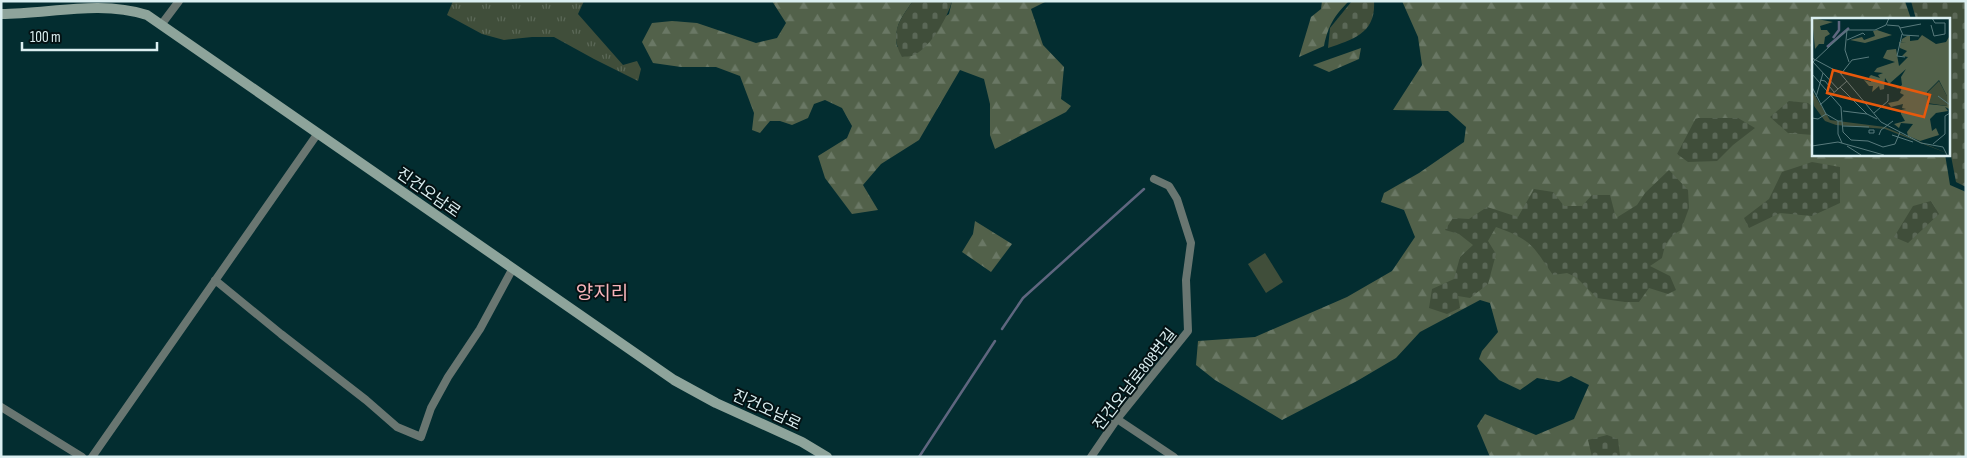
<svg xmlns="http://www.w3.org/2000/svg" width="1967" height="458" font-family="'Sofia Sans Condensed','Noto Sans KR',sans-serif">
<style>
.green{fill:#404e3a}
.forest{fill:url(#forest-firs)}
.cemetery{fill:url(#cemetery-stones)}
.park{fill:url(#park-tufts)}
.lines{fill:none;stroke-linecap:round;stroke-linejoin:round}
.stream{stroke:#5f667f;stroke-width:2.5}
.minor{stroke:#697671;stroke-width:8}
.secondary{stroke:#8ea49b;stroke-width:10}
.labels{text-anchor:middle;stroke-width:4;stroke-linejoin:round;paint-order:stroke}
.street-label{font-size:16px;fill:#dbeff1;stroke:#041214}
.quarter-label{font-size:19px;fill:#f8b4ba;stroke:#041214}
.inset-river{fill:none;stroke:#5f667f;stroke-width:2.5}
.inset-road{fill:none;stroke:#597b7d;stroke-width:1}
.view{fill:#e8590c;fill-opacity:0.15;stroke:#e8590c;stroke-width:2.5}
.inset-edge{fill:none;stroke:#dbeff1;stroke-width:2.5}
</style>
<defs>
<pattern id="forest-firs" width="22" height="20" patternUnits="userSpaceOnUse" patternTransform="scale(1.25)"><rect width="22" height="20" fill="#52614a"/><path d="M5 1l3.5 6h-7zM16 11l3.5 6h-7z" fill="#6a7865"/></pattern>
<pattern id="cemetery-stones" width="16" height="16" patternUnits="userSpaceOnUse" patternTransform="scale(1.25)"><rect width="16" height="16" fill="#404e3a"/><path d="M2 7V4a2 2 0 0 1 4 0v3zM10 15v-3a2 2 0 0 1 4 0v3z" fill="#5b6857"/></pattern>
<pattern id="park-tufts" width="24" height="20" patternUnits="userSpaceOnUse" patternTransform="scale(1.25)"><rect width="24" height="20" fill="#404e3a"/><path d="M3 7l-1-3M5 7V3M7 7l1-3M15 17l-1-3M17 17v-4M19 17l1-3" fill="none" stroke="#5b6857"/></pattern>
</defs>
<rect width="100%" height="100%" fill="#032d30"/>
<path class="green" d="M1265 253 1283 282 1266 293 1248 264Z"/>
<path class="forest" d="M772 1H913C901 18 894 26 897 47L949 14 952 1H1047L1031 9 1043 45 1064 67 1061 99 1071 106 1066 112 995 149 990 135V104L984 79 960 70 919 140 881 164 863 185 878 210 852 214 825 178 818 156 847 138 852 126 842 108 825 100 814 104 808 118 792 125 780 121H770L760 133 752 130 754 113 740 76 716 67H681L653 63 642 42 652 23 672 21 697 23 756 43 777 38 786 23Z
M1322 1H1349C1334 16 1328 26 1324 46L1299 57 1311 17 1321 9Z
M1402 1H1905L1911 19H1813V154H1945L1950 185 1966 192V457H1490L1477 426 1485 414 1536 435 1574 419 1589 385 1571 376 1559 382 1537 378 1520 390 1499 380 1479 359 1482 351 1498 332 1490 303 1480 300 1420 332 1396 358 1357 381 1282 420 1215 380 1196 365 1198 341 1255 337 1347 297 1392 271 1415 237 1404 210 1381 202 1384 193 1419 173 1464 142 1466 127 1448 111 1393 110 1422 65 1418 37Z
M1361 48 1359 59 1329 72 1313 65Z
M975 221 1012 244 991 272 962 252 973 234Z"/>
<path class="cemetery" d="M913 1H952C948 17 930 48 914 55 911 57 905 56 902 57 889 34 899 20 913 1Z
M1352 1H1374C1376 33 1354 39 1328 48L1330 28Z
M1911 1H1966V187L1956 182 1948 140V19H1916Z
M1789 101 1808 103 1813 107V135L1788 133 1770 117Z
M1696 118H1738L1755 128 1733 145 1717 161 1688 162 1677 154Z
M1812 162 1840 167V203L1812 216 1780 213 1749 228 1744 218 1769 199 1782 172Z
M1669 170 1688 190 1689 208 1681 230C1668 237 1665 244 1662 258L1650 266 1670 276 1676 290 1668 294 1649 288 1639 302H1625L1597 298 1576 277 1567 273 1553 275C1532 245 1532 240 1496 227L1488 241 1496 254 1488 284 1470 298 1458 296 1460 308 1447 314 1429 308 1432 289 1454 279 1460 257 1473 245 1459 234 1445 230 1453 218 1469 219 1487 207 1518 217 1534 189 1553 192 1564 206H1582L1592 195H1610L1616 218 1637 205 1645 193Z
M1931 201 1939 214 1908 243 1894 237 1913 206Z
M1607 435 1618 439 1620 456 1592 457 1588 440Z"/>
<path class="park" d="M453 1H584L578 14 623 65 637 61 641 69 638 81 594 59 554 37H532L504 40 482 34 447 15Z"/>
<g class="lines">
<path class="stream" d="M1002 329 1023 298 1144 189
M919 457 995 341"/>
<path class="minor" d="M161 25 179 1
M215 280 281 334 366 400 397 427 421 437 431 408 448 377 480 329 513 268
M1 407 82 457
M1117 419 1174 457
M92 457 318 133
M1091 457 1117 419 1188 331 1186 280 1191 243 1177 199 1169 186 1154 179"/>
<path class="secondary" d="M1 14C50 14 99 0 147 15L674 380 716 403 802 442 827 457"/>
</g>
<g class="labels">
<g class="street-label">
<text transform="translate(429 192) rotate(35)" y="6">진건오남로</text>
<text transform="translate(1134 379) rotate(-52)" y="6">진건오남로808번길</text>
<text transform="translate(767 409) rotate(25)" y="6">진건오남로</text>
</g>
<g class="quarter-label">
<text x="602" y="299">양지리</text>
</g>
</g>
<g transform="translate(1812 18)">
<rect width="138" height="138" fill="#032d30"/>
<path d="M0 73 18 102 73 109 137 136 73 111 24 107 13 103 2 88Z" fill="#404e3a"/>
<path d="M0 0 21 4 8 8 9 12H15L18 16 13 19 12 26H7L3 31ZM65 12 80 17 53 25 38 22 50 19 52 22 63 18 61 13ZM110 17 124 26 134 24 137 19V91L133 89 136 93 124 95 118 101 120 113 124 110 127 117 108 123 96 118 95 114 101 106 89 105 87 110 82 106 93 103 89 96V92L94 91 90 90 91 86 79 89 76 85 86 83 92 77 88 75 90 69 84 71 90 67 89 59 94 51 77 66 73 60 72 71 68 72 67 68 60 74 61 68H57L52 62 59 64 57 59 59 57 68 60 66 57 71 55 62 54 65 50 83 44 71 40 75 32 84 31 87 48 96 39 90 38 95 33 88 30 87 24 94 25 89 24 90 21 95 18H98V23L106 22ZM127 62 135 78V88L115 86V74Z" fill="#52614a" fill-rule="evenodd"/>
<path d="M127 63 135 78V88L115 85V75Z" fill="#404e3a"/>
<path class="inset-river" d="M21 20 27 12V3M15 29 37 10"/>
<path class="inset-road" d="M75 7 87 8 91 17 107 18M119 7 122 18 133 16V5H123L120 0M88 10 109 6M35 12 33 32 37 44M90 16 85 38 93 39M35 22 51 15 53 17M0 40 28 55 69 104 109 125 131 129 135 137M1 44 26 71M0 45 35 12H63L74 7 77 0M0 56 29 89 30 103H26M29 56 40 42 57 39M8 62 13 63 22 74M0 69 14 96 26 103M28 69 55 96M126 78 138 87M4 79 11 55M8 87 35 63M31 93 55 96 65 101M62 95 76 83V76M0 100 6 101 14 96M26 103V116L30 125M30 103 31 114 39 122 56 123 71 129 83 126 88 114M31 108 57 109M62 112V115H57V112ZM67 117 69 112 81 103M80 117 101 124M121 126 133 116V98L138 95M0 128 26 124 72 137M35 128 49 137"/>
<path class="view" d="M21 52 118 77 112 99 15 75Z"/>
<rect width="138" height="138" class="inset-edge"/>
</g>
<rect width="1967" height="458" fill="none" stroke="#dbeff1" stroke-width="5"/>
<path d="M22 42v8h135v-8" fill="none" stroke="#dbeff1" stroke-width="2.5"/>
<text x="30" y="42" font-size="15" fill="#dbeff1" stroke="#041214" stroke-width="4" paint-order="stroke">100 m</text>
</svg>
